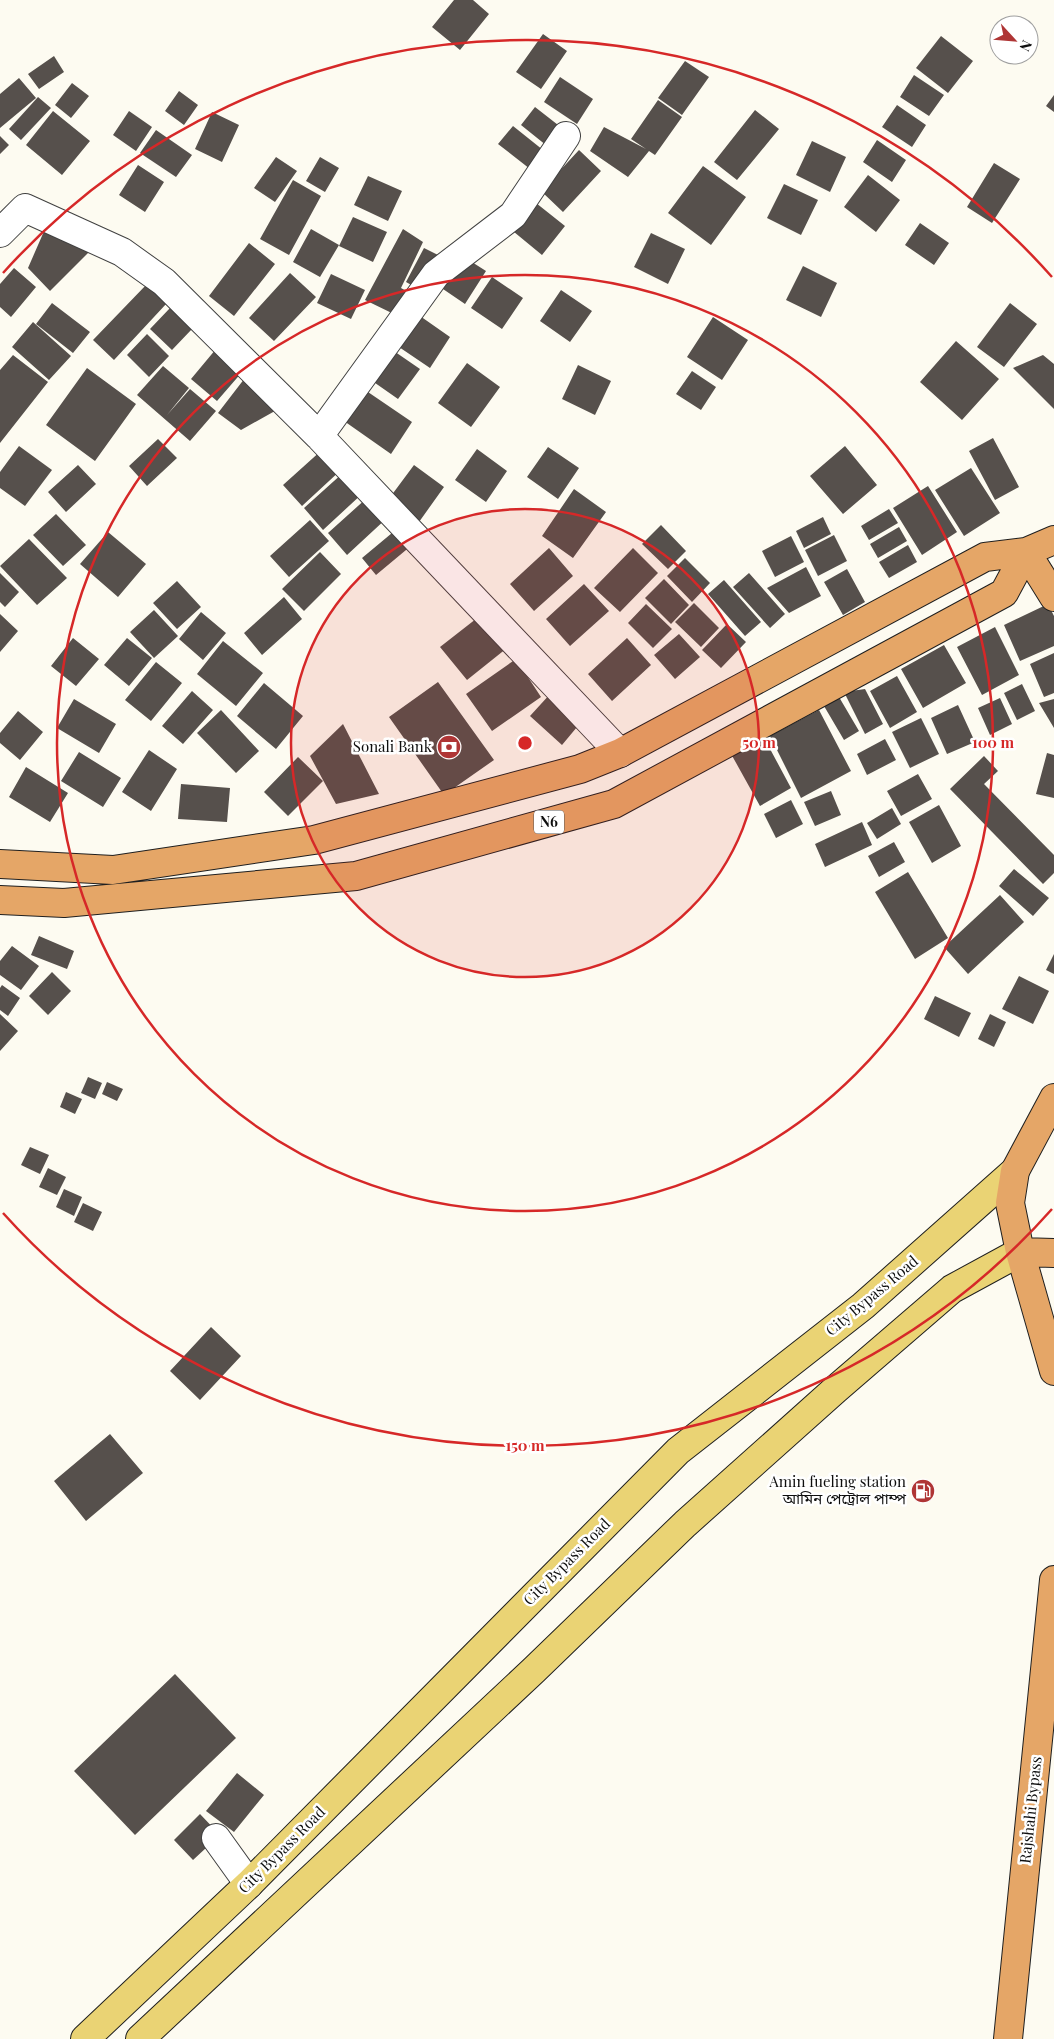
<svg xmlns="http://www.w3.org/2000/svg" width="1054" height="2039" font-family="'Playfair Display','Noto Sans Bengali',serif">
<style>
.building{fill:#56504c}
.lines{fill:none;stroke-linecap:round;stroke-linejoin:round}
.street-casing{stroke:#414141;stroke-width:30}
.primary-casing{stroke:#1f1f1f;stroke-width:30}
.highway-casing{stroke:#1f1f1f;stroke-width:30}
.street{stroke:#fff;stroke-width:28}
.primary{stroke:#ead374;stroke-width:28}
.highway{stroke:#e5a667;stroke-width:28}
.ring{fill:none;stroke:#d62828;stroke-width:2.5}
.labels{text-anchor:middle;stroke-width:5;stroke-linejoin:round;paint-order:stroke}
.shield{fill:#fff;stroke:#565656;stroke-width:1}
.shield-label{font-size:14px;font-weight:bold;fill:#0e0e0e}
.poi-label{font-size:15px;fill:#0e0e0e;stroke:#fff;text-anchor:end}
.street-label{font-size:15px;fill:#0e0e0e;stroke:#fff}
.centre{fill:#d62828;stroke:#fff;stroke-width:2.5}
.ring-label{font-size:15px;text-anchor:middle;font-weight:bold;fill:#d62828;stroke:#fff;stroke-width:5;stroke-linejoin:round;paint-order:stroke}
</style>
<rect width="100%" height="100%" fill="#fdfbf1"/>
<path class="building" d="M454 0H473L489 14 460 50 432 27Z
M543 34 567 51 541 89 516 72Z
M941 36 973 61 948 93 916 68Z
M54 56 64 72 39 89 28 74Z
M685 61 709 77 682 115 658 98Z
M914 75 944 95 929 116 900 97Z
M560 77 593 99 577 124 544 102Z
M19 78 36 98 0 128V94Z
M72 83 89 96 71 118 55 105Z
M179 91 198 105 184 125 165 111Z
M1054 95V112L1046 106Z
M38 97 51 108 21 140 9 129Z
M658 100 682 117 655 155 649 151 628 177 590 151 604 127 646 149 631 139Z
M897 105 926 125 912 147 882 127Z
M535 107 576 139 562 158 521 125Z
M755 110 779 129 737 180 714 162Z
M53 111 90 141 62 175 26 145Z
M129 111 152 127 136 151 113 135Z
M212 112 239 125 222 162 195 149Z
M513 126 553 158 539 176 498 144Z
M156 130 192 155 176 177 140 153Z
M0 136 9 145 0 154Z
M877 140 906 160 892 182 863 162Z
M812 141 846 157 830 192 796 175Z
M579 150 601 171 563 212 541 191Z
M276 157 297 171 275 202 254 188Z
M320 157 339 168 325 192 306 181Z
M994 163 1020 179 992 223 967 207Z
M138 165 164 182 145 212 119 195Z
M703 166 746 197 711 245 668 213Z
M868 175 900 200 876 232 844 207Z
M368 176 402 191 388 221 354 205Z
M293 180 321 196 289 255 260 239Z
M784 184 818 200 801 235 767 218Z
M531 199 565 226 542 255 508 227Z
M353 217 387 232 373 262 339 246Z
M920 223 949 243 934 265 905 245Z
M45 229 89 252 50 291 28 268Z
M311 229 339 245 320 277 293 262Z
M403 229 423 242 401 288 417 297 402 318 365 300Z
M651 233 685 249 668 284 634 267Z
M249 243 275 264 234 316 209 296Z
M424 248 450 261 431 296 406 282Z
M464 257 486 271 465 304 443 289Z
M803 266 837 283 821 317 786 300Z
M14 268 36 287 11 317 0 307V284Z
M290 273 316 297 274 341 249 318Z
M331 274 365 290 351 319 317 303Z
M492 277 523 298 502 329 471 308Z
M147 284 167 303 114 360 93 340Z
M561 290 592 311 570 342 540 321Z
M52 303 90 332 73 353 36 324Z
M1010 303 1037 324 1004 367 977 347Z
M170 308 192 329 172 350 150 329Z
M420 316 450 337 430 368 399 347Z
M713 317 748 340 722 380 687 357Z
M33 322 71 356 49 380 12 347Z
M147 334 169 356 149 377 127 355Z
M956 341 999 379 962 420 920 382Z
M388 347 420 369 398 399 368 378Z
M216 349 243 371 217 401 191 379Z
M13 355 48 382 0 443V370Z
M1043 355 1054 364V409L1013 368Z
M467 363 500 387 471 427 438 403Z
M578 365 611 381 595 415 562 399Z
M163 366 189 388 167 415 190 389 216 411 190 441 137 395Z
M87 368 136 404 95 461 46 425Z
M692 371 716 387 701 410 676 394Z
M248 374 282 407 241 430 218 413Z
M365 390 412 422 391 454 344 421Z
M993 438 1019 487 995 500 969 451Z
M158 439 177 458 147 486 129 466Z
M19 446 52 470 25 506 0 488V472Z
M845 446 877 485 843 514 810 476Z
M548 447 579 468 558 499 527 477Z
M323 449 342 469 302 506 283 485Z
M477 449 507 471 486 502 455 480Z
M78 465 96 484 66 512 48 492Z
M414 465 444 487 419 522 388 500Z
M971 468 1000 513 964 536 935 490Z
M344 472 363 493 323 530 304 508Z
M928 486 957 532 922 555 893 508Z
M574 489 606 512 573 558 542 536Z
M368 497 387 518 347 555 328 533Z
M889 509 898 523 869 540 861 526Z
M56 514 86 545 63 566 33 535Z
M823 517 831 534 804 548 796 531Z
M310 520 329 541 289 577 270 556Z
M661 525 686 551 668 569 642 544Z
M899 527 907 541 878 558 870 544Z
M398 528 412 545 376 575 362 558Z
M108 532 146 564 118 597 80 564Z
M834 535 847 561 818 576 805 550Z
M791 536 804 562 775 577 762 551Z
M29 539 67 578 37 605 0 566Z
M908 545 917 562 889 578 879 562Z
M549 548 573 576 534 611 510 584Z
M633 548 658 573 620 612 594 588Z
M320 552 341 574 304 611 282 589Z
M685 558 710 583 692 602 667 576Z
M806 567 821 596 789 613 767 588Z
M847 569 865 602 843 615 824 582Z
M0 573 19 592 5 607 0 602Z
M749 573 785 614 770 628 733 587Z
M664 579 689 605 671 624 645 598Z
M724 580 761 622 745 636 708 594Z
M177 581 201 607 177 629 153 603Z
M584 584 609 611 570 646 546 619Z
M284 597 302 619 262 655 244 633Z
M694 603 719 628 701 647 675 622Z
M646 604 672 629 653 648 628 623Z
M1048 604 1054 616V646L1020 661 1004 625Z
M154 610 178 636 154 658 130 632Z
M201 612 226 633 203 660 179 639Z
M0 614 18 631 0 652Z
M481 615 507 648 467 680 440 647Z
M727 624 746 642 721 668 702 650Z
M995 627 1019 675 982 695 957 647Z
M679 634 700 657 675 679 654 655Z
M73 638 99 659 76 686 51 666Z
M127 638 152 658 129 686 104 665Z
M627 638 651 665 612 701 588 674Z
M223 641 263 673 236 706 197 674Z
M944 645 966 683 923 708 901 669Z
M1054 653V693L1044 697 1030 664Z
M516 659 541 697 492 731 466 694Z
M156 662 182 683 151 721 125 700Z
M897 676 917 712 890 728 870 691Z
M438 682 494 760 444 795 389 717Z
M264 683 303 716 276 749 237 716Z
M1022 684 1035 711 1017 720 1004 693Z
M865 689 883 724 865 734 844 692Z
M192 691 213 710 183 744 162 726Z
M551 693 582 721 562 745 530 716Z
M839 697 859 731 844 740 824 706Z
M1000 698 1012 724 990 735 978 708Z
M74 699 116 724 99 753 57 728Z
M1054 699V728L1039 703Z
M958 705 975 742 947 754 931 718Z
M221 710 259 751 236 773 197 733Z
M819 710 851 771 801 798 770 736Z
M18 711 43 732 20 760 0 743V733Z
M921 718 939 754 910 768 892 732Z
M343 724 379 794 336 804 310 756Z
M762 734 791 788 760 806 730 752Z
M885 739 896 760 867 775 857 754Z
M149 750 177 769 151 811 122 792Z
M79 752 121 778 103 807 61 781Z
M1047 753 1054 755V798L1036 794Z
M984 756 998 771 984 784 1054 855V873L1043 884 950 789Z
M298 757 323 781 288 816 264 792Z
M26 767 68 793 50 822 9 797Z
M918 774 932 799 901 816 887 791Z
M181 784 230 788 227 822 178 819Z
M831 791 841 815 815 826 804 802Z
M791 800 803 824 776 838 764 814Z
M939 805 961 846 932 863 909 822Z
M892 808 901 824 877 839 867 823Z
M862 822 872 845 825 867 815 844Z
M894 842 905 862 879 877 868 856Z
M1014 869 1049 898 1033 916 999 886Z
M908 872 948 938 915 959 875 892Z
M1000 895 1024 922 968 974 944 947Z
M39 936 74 951 67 969 31 955Z
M12 946 39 966 21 990 0 975V961Z
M1054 954V974L1046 970Z
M52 972 71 991 48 1015 29 996Z
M1019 976 1049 991 1033 1024 1002 1009Z
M2 985 20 998 8 1016 0 1010V988Z
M935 996 971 1013 959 1037 924 1019Z
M0 1014 18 1031 0 1051Z
M990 1014 1006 1022 994 1047 978 1039Z
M88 1077 102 1083 95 1099 81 1093Z
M107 1082 123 1089 117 1101 102 1094Z
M66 1092 82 1099 75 1114 60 1107Z
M30 1147 49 1155 40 1174 21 1165Z
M48 1168 66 1177 57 1195 39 1187Z
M64 1189 82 1197 74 1216 56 1207Z
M83 1203 102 1212 93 1231 74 1222Z
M211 1327 241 1356 200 1400 170 1371Z
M110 1434 143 1473 86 1521 54 1481Z
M175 1674 236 1738 135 1835 74 1771Z
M237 1773 264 1795 234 1832 206 1811Z
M200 1814 220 1835 193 1860 174 1840Z"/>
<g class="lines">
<g class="street-casing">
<path id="street" d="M0 233 25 208 122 252 164 282 319 436 620 753
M319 436 436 274 513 215 566 136
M216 1838 249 1884"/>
</g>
<g class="primary-casing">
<path id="primary" d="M85 2039 249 1884 678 1451 863 1306 1015 1171
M140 2039 534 1670 685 1524 836 1389 952 1289 1020 1252"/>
</g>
<g class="highway-casing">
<path id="highway" d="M1026 552 1054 597
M0 864 113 870 314 840 580 769 620 753 985 557 1026 552 1054 540
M0 900 64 903 356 876 614 804 1004 593 1026 552
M1054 1098 1015 1171 1010 1203 1020 1252 1054 1371
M1020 1252 1054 1253
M1008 2039 1054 1580"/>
</g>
<use href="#street" class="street"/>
<use href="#primary" class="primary"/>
<use href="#highway" class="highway"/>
</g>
<circle cx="525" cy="743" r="234" fill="#d62828" fill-opacity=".12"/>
<g class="ring">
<circle cx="525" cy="743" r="234"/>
<circle cx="525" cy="743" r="468"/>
<path d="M1052 1209A703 703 0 0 1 3 1213M3 273A703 703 0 0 1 1052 277"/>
</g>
<defs>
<g id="bank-disc" transform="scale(1.25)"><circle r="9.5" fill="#af3535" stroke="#fff"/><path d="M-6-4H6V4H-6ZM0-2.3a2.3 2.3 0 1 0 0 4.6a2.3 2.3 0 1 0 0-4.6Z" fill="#fff"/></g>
<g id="fuel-disc" transform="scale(1.25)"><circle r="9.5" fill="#af3535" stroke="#fff"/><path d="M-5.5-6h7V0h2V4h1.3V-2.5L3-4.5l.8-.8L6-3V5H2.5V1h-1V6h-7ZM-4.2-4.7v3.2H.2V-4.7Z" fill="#fff"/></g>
</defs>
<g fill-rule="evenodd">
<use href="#bank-disc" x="449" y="747"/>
<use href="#fuel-disc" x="923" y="1491"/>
</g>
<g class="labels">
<rect class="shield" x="534" y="810.5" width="30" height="23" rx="4"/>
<g class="shield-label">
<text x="549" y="827">N6</text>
</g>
<g class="poi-label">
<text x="432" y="752">Sonali Bank</text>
<text x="906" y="1487">Amin fueling station<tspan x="906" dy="17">আমিন পেট্রোল পাম্প</tspan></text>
</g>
<g class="street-label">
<text transform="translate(872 1296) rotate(-40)" y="5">City Bypass Road</text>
<text transform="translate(567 1562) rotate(-45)" y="5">City Bypass Road</text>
<text transform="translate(1031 1810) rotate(-84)" y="5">Rajshahi Bypass</text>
<text transform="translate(282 1850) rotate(-45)" y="5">City Bypass Road</text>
</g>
</g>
<circle cx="525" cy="743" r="8" class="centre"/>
<g class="ring-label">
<text x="759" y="748">50 m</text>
<text x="993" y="748">100 m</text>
<text x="525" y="1451">150 m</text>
</g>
<g transform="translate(1014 40) rotate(116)"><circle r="24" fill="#ffffff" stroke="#9f9f9f"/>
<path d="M0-4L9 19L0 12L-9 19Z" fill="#af3535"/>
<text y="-8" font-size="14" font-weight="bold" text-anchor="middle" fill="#0e0e0e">N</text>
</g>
</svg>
